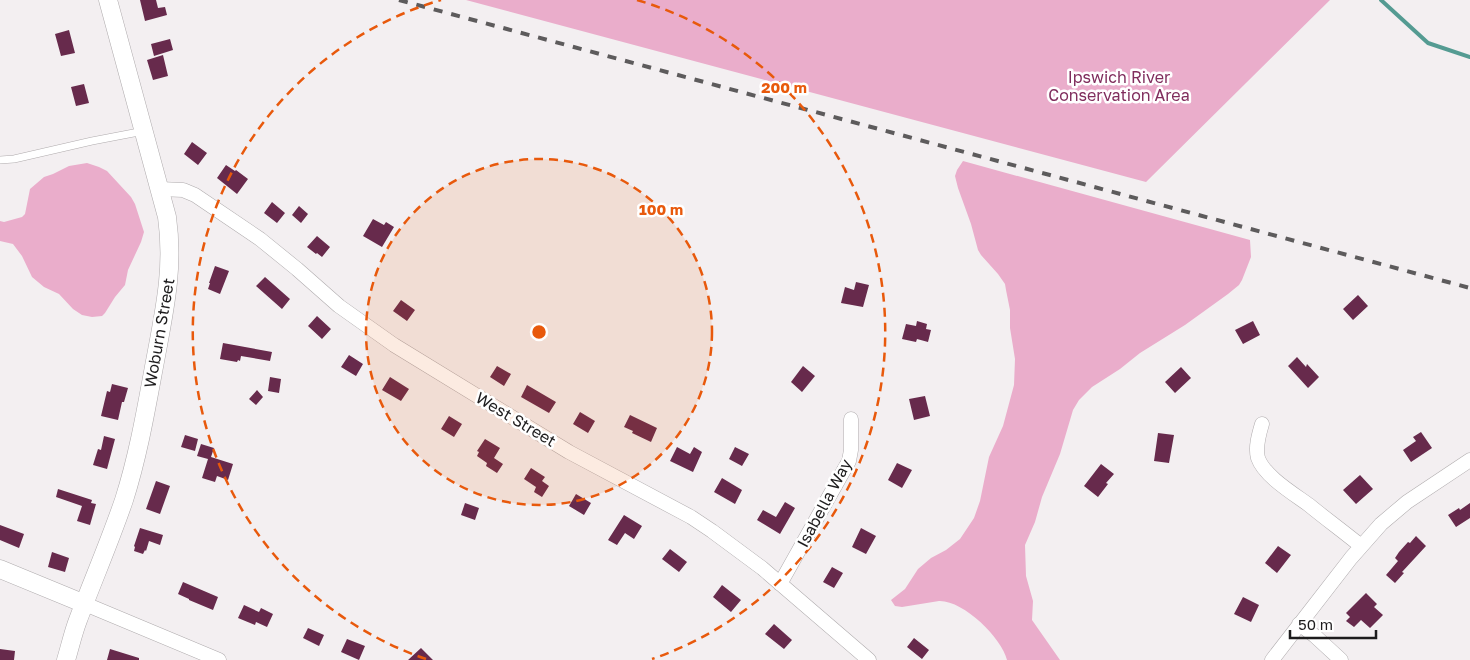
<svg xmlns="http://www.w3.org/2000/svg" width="1470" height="660" font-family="'Golos Text',sans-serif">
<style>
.green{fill:#eaadcb}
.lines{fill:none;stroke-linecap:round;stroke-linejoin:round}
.stream{stroke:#549b92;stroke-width:4}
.building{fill:#672a4c}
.service-casing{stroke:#afabad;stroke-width:8}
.minor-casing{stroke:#afabad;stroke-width:15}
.tertiary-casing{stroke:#afabad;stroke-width:19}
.service{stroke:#fff;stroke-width:7}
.minor{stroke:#fff;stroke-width:14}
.tertiary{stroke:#fff;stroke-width:18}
.rail{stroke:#5d5b5c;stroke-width:4;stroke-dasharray:9 9;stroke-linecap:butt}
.ring{fill:none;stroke:#e8590c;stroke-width:2.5;stroke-dasharray:9 6}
.labels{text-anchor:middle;stroke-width:5;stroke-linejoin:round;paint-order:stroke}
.park-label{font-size:16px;fill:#802d5d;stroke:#fff}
.street-label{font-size:16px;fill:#1d1c1d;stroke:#fff}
.centre{fill:#e8590c;stroke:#fff;stroke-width:2.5}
.ring-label{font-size:15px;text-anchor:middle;font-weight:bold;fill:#e8590c;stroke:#fff;stroke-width:5;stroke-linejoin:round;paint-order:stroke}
</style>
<rect width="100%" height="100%" fill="#f3eff1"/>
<path class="green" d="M466 0H1330L1146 182Z
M963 161 1250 240 1251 257 1242 280 1239 285 1228 294 1185 325 1140 353 1120 369 1092 387 1079 400 1073 410 1060 454 1042 497 1035 522 1025 545 1026 576 1033 601 1032 620 1060 660H1007C1002 638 963 600 939 601L902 607 895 606 891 600 905 589 918 569 931 558 946 550 960 539 974 518 980 501 989 457 1003 426 1014 385 1015 359 1010 328V310L1006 290 1005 284 998 274 981 255 978 250 971 224 958 188 955 176 957 170Z
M87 163 99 167 107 171 131 197 135 204 144 232 141 242 128 270 125 285 115 297 105 313 102 316 92 317 82 315 73 309 59 294 44 287 32 277 22 256 13 244 0 241V221L4 222 22 217 25 214 30 189 44 177 53 174 69 166Z"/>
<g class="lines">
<path class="stream" d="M1381 0 1428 43 1470 57"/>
</g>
<path class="building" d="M140 0H156L158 8 165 7 167 15 145 21Z
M69 30 75 53 61 56 55 34Z
M170 39 173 50 154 56 151 44Z
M163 55 168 76 153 80 147 60Z
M84 84 89 103 76 106 71 87Z
M192 142 207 153 198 165 184 154Z
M226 165 235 171 236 170 248 179 237 194 217 178Z
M272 202 285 213 277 223 264 213Z
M299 206 308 214 301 223 292 215Z
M373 219 384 225 386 222 394 227 382 247 363 236Z
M317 236 330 247 322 257 317 253 316 254 307 247Z
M215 266 229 271 220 294 208 289 210 283H209Z
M265 277 290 299 282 309 256 286Z
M856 282 869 285 863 307 841 303 845 287 854 290Z
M1358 295 1368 306 1353 320 1343 309Z
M401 300 415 310 407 321 393 311Z
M317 316 331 329 322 339 308 326Z
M917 321 927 324 926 329 931 330 928 342 917 339 916 342 902 339 906 324 916 326Z
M1253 321 1260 335 1243 344 1235 330Z
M223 343 272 352 270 361 241 356 240 361 238 360 237 362 220 359Z
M349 355 363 364 356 376 341 367Z
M1297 357 1306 367 1307 364 1319 377 1308 388 1288 366Z
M497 366 511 374 504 386 490 377Z
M803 366 815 376 802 392 791 382Z
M1181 367 1191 378 1175 393 1165 382Z
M270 377 281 379 279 393 268 391Z
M390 377 409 389 401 401 382 390Z
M112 384 128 388 124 402H122L118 420 101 416 107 391 110 392Z
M527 385 556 402 549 413 521 397Z
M257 390 263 397 256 405 249 399Z
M925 396 930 416 914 420 909 399Z
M580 412 595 421 588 433 573 424Z
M630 415 657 428 651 442 632 433 633 431 624 427Z
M449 416 462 424 454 437 441 429Z
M1421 432 1432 448 1411 462 1403 450 1416 441 1413 437Z
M1158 433 1174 435 1169 463 1154 461Z
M185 435 198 439 195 451 181 447Z
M104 436 115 439 107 469 93 465 98 449 101 450Z
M485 439 500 448 494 458 503 464 497 473 486 466 487 463 477 456 479 452 477 451Z
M201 444 214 448 211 457 233 464 228 480 217 476 215 482 202 478 208 459 197 456Z
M677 447 690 454 694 447 702 452 693 472 670 461Z
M735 447 749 454 742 466 729 459Z
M897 463 912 470 902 488 888 480Z
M1101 464 1114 474 1106 483 1108 484 1098 497 1084 486Z
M531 468 545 477 542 481 549 486 542 497 534 492 536 487 524 479Z
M1360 475 1373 489 1356 504 1343 490Z
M722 478 742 490 735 504 714 492Z
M156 481 170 486 160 514 146 509Z
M58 489 92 500 91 503 96 504 90 525 77 521 82 506 56 497Z
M576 494 591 503 584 515 569 506Z
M785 502 795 508 780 534 757 520 763 510 776 517Z
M465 503 479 508 475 520 461 515Z
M1470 503V518L1456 527 1448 515 1459 508 1460 510Z
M624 515 642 526 634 539 625 533 617 545 608 540Z
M0 525 24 534 19 548 0 540Z
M140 528 163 535 160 545 149 541 146 551 145 550 143 554 134 551 135 547 134 546Z
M861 528 876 536 866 554 852 547Z
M1416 536 1426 546 1402 572 1404 573 1395 583 1386 575 1398 561 1395 558 1399 552 1408 542 1410 543Z
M1278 546 1291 555 1277 573 1265 563Z
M670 549 687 562 679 572 662 559Z
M52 552 69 558 65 572 48 567Z
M832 567 843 573 834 588 823 582Z
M183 582 218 597 213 610 189 600V599L178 594Z
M722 585 741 600 731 612 713 597Z
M1366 593 1377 604 1374 607 1383 615 1370 628 1361 620 1354 627 1346 621 1350 617 1346 613Z
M1243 597 1259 605 1251 622 1234 614Z
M244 605 259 612 261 608 273 614 267 627 256 622 255 625 238 618Z
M774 624 792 640 784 649 765 634Z
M308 628 324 635 319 646 303 638Z
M914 638 929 650 922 659 907 647Z
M347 639 365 646 359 660 341 652Z
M421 648 433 660H408Z
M0 649 15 651 14 660H0Z
M110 649 139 658V660H107Z"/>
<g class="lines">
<g class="service-casing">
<path id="service" d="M0 160 14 159 92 141 144 131"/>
</g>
<g class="minor-casing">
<path id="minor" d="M160 189 183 190 195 195 260 239 297 269 339 306 394 345 569 452 691 517 712 531 762 568 869 660
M1262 424C1259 434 1255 447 1258 458 1264 476 1294 494 1309 505 1326 519 1344 532 1361 546
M780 584 849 461 851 450V419
M85 604 219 660
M1299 624 1315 636 1341 660
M1272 660 1351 558 1381 524 1407 502 1470 460"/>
</g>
<g class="tertiary-casing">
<path id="tertiary" d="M0 569 85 604
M66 660C70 647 73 633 78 620 93 580 110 541 124 500 139 453 147 404 156 356 165 308 174 266 167 217L108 0"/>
</g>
<use href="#service" class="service"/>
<use href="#minor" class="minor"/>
<use href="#tertiary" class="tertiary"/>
<path class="rail" d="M399 0 1470 288"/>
</g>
<circle cx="539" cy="332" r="173" fill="#e8590c" fill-opacity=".12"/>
<g class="ring">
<circle cx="539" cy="332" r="173"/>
<path d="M426 659A346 346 0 0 1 441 0M637 0A346 346 0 0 1 652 659"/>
</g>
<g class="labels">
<g class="park-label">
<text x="1119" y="83">Ipswich River<tspan x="1119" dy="18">Conservation Area</tspan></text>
</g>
<g class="street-label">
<text transform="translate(159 333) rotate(-80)" y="6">Woburn Street</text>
<text transform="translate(516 419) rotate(31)" y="6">West Street</text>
<text transform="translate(824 503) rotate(-62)" y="6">Isabella Way</text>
</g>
</g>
<circle cx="539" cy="332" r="8" class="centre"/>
<g class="ring-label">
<text x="784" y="93">200 m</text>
<text x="661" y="215">100 m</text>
</g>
<path d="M1290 630v8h86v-8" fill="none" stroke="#1d1c1d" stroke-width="2.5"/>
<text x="1298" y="630" font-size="15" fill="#1d1c1d" stroke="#ffffff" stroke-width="4" paint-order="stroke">50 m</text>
</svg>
